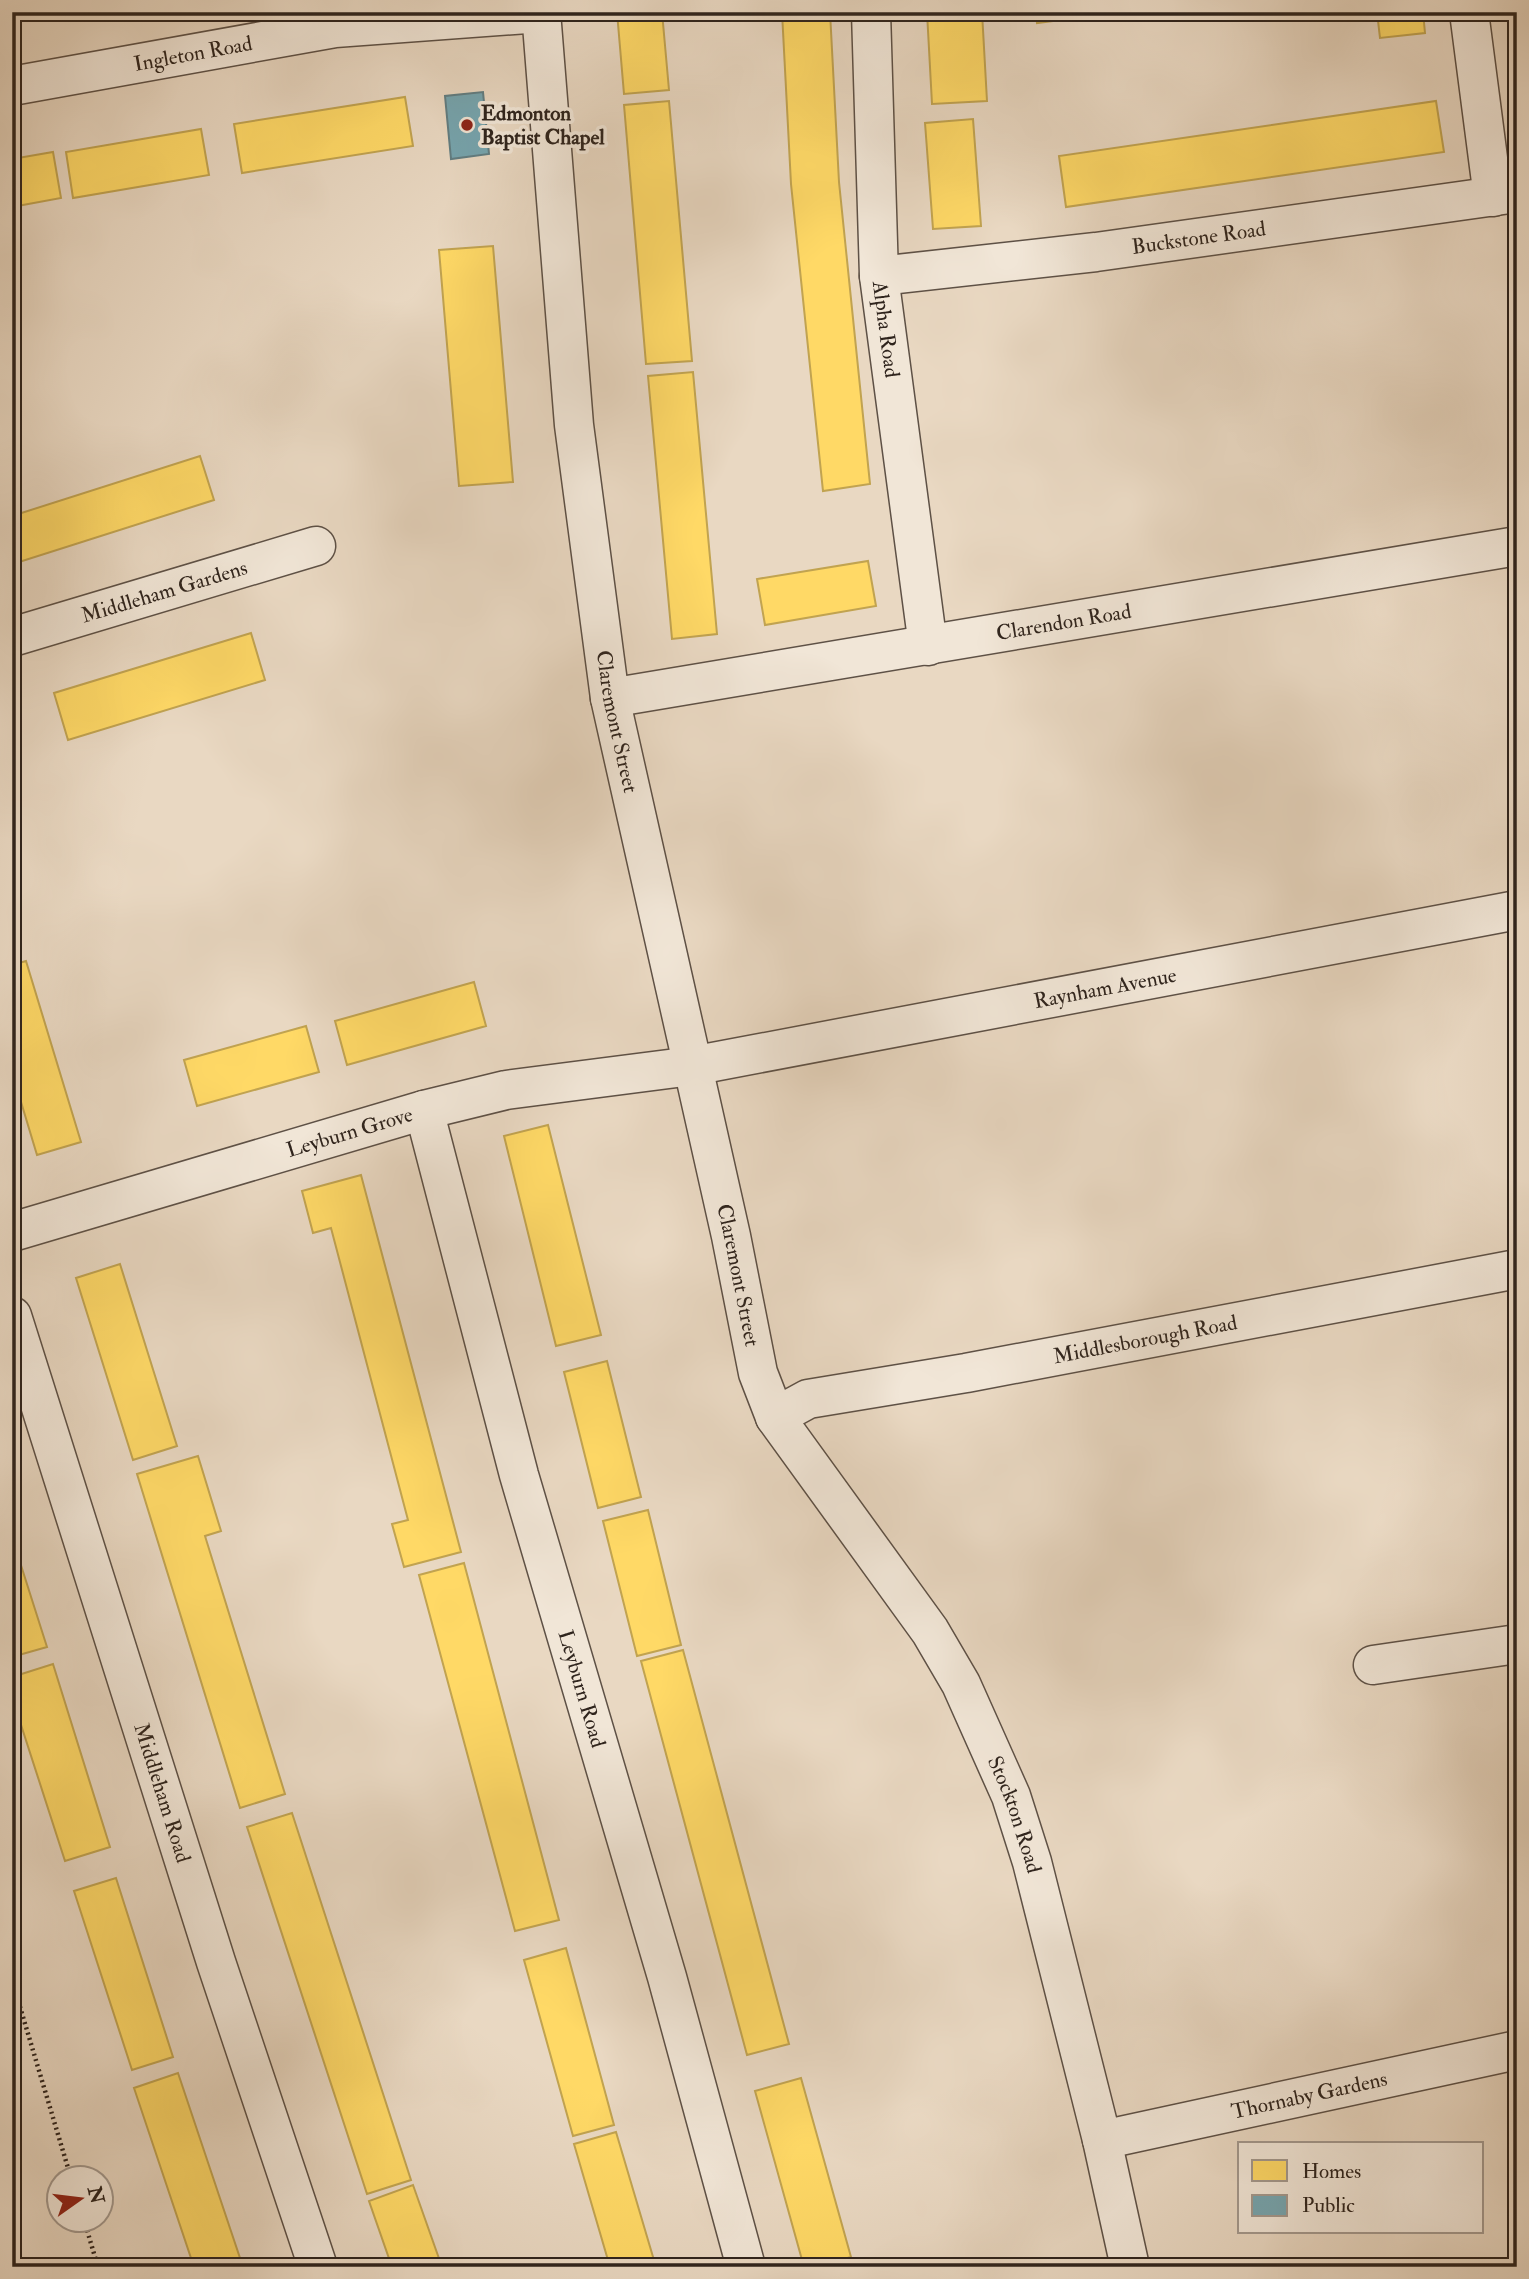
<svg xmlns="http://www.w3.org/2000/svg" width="1529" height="2279" font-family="'IM FELL Double Pica',serif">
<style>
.homes{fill:#ffd966;stroke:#c1a350;stroke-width:2}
.public{fill:#76a5af;stroke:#617e83;stroke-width:2}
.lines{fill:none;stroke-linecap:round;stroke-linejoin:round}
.minor-casing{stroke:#5e5146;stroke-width:41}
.path{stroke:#2f241d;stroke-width:4.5;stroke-dasharray:2 3.5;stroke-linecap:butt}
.minor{stroke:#f1e6d7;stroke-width:38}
.poi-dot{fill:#8f2418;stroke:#f1e6d7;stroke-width:2.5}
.labels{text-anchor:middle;stroke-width:7;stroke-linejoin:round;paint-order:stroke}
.street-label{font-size:21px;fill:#2f241d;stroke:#f1e6d7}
.poi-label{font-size:21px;font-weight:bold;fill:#2f241d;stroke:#f1e6d7;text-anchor:start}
</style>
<rect width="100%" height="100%" fill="#e9d8c2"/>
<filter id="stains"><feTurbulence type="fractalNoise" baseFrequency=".00286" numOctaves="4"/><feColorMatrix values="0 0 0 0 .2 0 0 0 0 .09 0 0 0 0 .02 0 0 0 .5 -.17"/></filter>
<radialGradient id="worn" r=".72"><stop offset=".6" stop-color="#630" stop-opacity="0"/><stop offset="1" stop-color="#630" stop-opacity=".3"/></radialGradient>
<path class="homes" d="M12 12H44L12 18Z
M617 12H662L669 90 624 94Z
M782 12H830L839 182 870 484 823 491 791 184Z
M927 12H982L987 101 932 104Z
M1036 12H1121L1037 23Z
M1377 12H1423L1425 33 1380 38Z
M405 97 413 146 242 173 234 124Z
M669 101 692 361 646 364 624 105Z
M1436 101 1444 152 1066 207 1059 156Z
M973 119 981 226 933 229 925 123Z
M201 129 209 175 73 198 66 152Z
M53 152 61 198 12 207V159Z
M493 246 513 482 459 486 439 250Z
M693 372 717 634 672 639 648 376Z
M200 456 214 500 16 563 12 553V516Z
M868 561 876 606 765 625 757 579Z
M251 633 265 680 68 740 54 693Z
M26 961 81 1142 37 1155 12 1072V965Z
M474 982 486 1026 347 1065 335 1021Z
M306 1026 319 1072 197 1106 184 1060Z
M548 1125 601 1335 556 1346 504 1136Z
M361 1175 461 1552 404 1567 392 1524 408 1520 331 1228 313 1233 302 1191Z
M120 1264 177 1446 133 1460 76 1278Z
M607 1361 641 1497 598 1508 564 1372Z
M198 1456 221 1531 205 1536 285 1794 240 1808 137 1474Z
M648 1510 681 1645 637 1656 603 1521Z
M12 1537 47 1647 12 1657Z
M464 1563 559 1920 515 1931 419 1575Z
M683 1650 789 2044 747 2055 641 1661Z
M53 1664 110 1847 65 1861 12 1697V1677Z
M292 1813 411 2180 367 2194 247 1827Z
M116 1878 173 2057 132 2070 74 1891Z
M566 1948 614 2125 573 2136 524 1960Z
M178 2073 243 2267H194L134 2088Z
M801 2078 851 2257 816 2267H804L755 2091Z
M616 2132 656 2267H610L574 2144Z
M413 2185 442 2267H392L369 2201Z"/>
<path class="public" d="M483 92 489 154 451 159 445 96Z"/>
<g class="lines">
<g class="minor-casing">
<g id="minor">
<path id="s1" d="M541 12 574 425 610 698 731 1236 758 1373 775 1417 930 1631 961 1684 1011 1796 1032 1862 1102 2140 1130 2267"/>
<path id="s2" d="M871 12 879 276 928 646"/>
<path d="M1469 12 1493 197"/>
<path id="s3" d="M12 86 335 28 541 13"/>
<path id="s4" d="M879 276 1096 252 1517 193"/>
<path id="s5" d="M12 637 316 546"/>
<path id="s6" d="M610 698 1517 546"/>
<path id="s7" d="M424 1110 519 1475 667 1977 746 2267"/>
<path id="s8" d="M12 1232 424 1110 506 1090 692 1066 1517 910"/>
<path id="s9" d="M12 1316 216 1962 318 2267"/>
<path id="s10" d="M775 1417 808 1399 966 1373 1517 1269"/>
<path d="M1373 1665 1517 1644"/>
<path id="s11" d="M1102 2140 1517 2050"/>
</g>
</g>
<path class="path" d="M12 1980 71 2178
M84 2220 98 2267"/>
<use href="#minor" class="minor"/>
</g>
<circle class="poi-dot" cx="467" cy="125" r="7"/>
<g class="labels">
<g class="street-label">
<text dy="7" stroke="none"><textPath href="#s3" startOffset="184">Ingleton Road</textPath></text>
<text dy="7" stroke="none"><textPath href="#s4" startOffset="322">Buckstone Road</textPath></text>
<text dy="7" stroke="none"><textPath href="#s2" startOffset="318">Alpha Road</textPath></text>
<text dy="7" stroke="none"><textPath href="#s5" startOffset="159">Middleham Gardens</textPath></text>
<text dy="7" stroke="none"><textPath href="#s6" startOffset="460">Clarendon Road</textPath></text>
<text dy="7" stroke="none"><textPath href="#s1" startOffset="714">Claremont Street</textPath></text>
<text dy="7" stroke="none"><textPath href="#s8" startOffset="1122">Raynham Avenue</textPath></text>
<text dy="7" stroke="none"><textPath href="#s8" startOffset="352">Leyburn Grove</textPath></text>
<text dy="7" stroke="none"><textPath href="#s1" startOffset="1281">Claremont Street</textPath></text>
<text dy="7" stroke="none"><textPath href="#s10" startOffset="380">Middlesborough Road</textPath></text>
<text dy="7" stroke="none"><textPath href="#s7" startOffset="600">Leyburn Road</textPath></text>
<text dy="7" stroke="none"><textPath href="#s9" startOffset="500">Middleham Road</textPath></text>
<text dy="7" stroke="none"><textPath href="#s1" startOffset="1895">Stockton Road</textPath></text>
<text dy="7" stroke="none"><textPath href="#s11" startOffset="212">Thornaby Gardens</textPath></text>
</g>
<g class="poi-label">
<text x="481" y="120">Edmonton<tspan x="481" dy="24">Baptist Chapel</tspan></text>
</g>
</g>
<rect width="1529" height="2279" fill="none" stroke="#e9d8c2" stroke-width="42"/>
<rect x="14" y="14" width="1501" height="2251" fill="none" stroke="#2f241d" stroke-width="3.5"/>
<rect x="21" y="21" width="1487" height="2237" fill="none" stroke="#2f241d" stroke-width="2"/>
<rect x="1238" y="2142" width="245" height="91" fill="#f1e6d7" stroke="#a3988d" stroke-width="2"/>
<rect x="1252" y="2160" width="35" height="21" fill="#ffd966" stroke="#a3988d" stroke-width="2"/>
<text x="1302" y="2178" font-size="21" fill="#2f241d">Homes</text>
<rect x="1252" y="2195" width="35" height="21" fill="#76a5af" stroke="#a3988d" stroke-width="2"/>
<text x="1302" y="2212" font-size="21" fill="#2f241d">Public</text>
<g transform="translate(80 2199) rotate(76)"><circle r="33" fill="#f1e6d7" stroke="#a3988d" stroke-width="2"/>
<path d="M0-5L12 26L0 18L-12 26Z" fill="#8f2418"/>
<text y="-10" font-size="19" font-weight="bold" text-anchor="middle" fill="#2f241d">N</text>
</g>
<rect width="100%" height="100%" filter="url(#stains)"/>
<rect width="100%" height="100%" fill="url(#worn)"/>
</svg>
